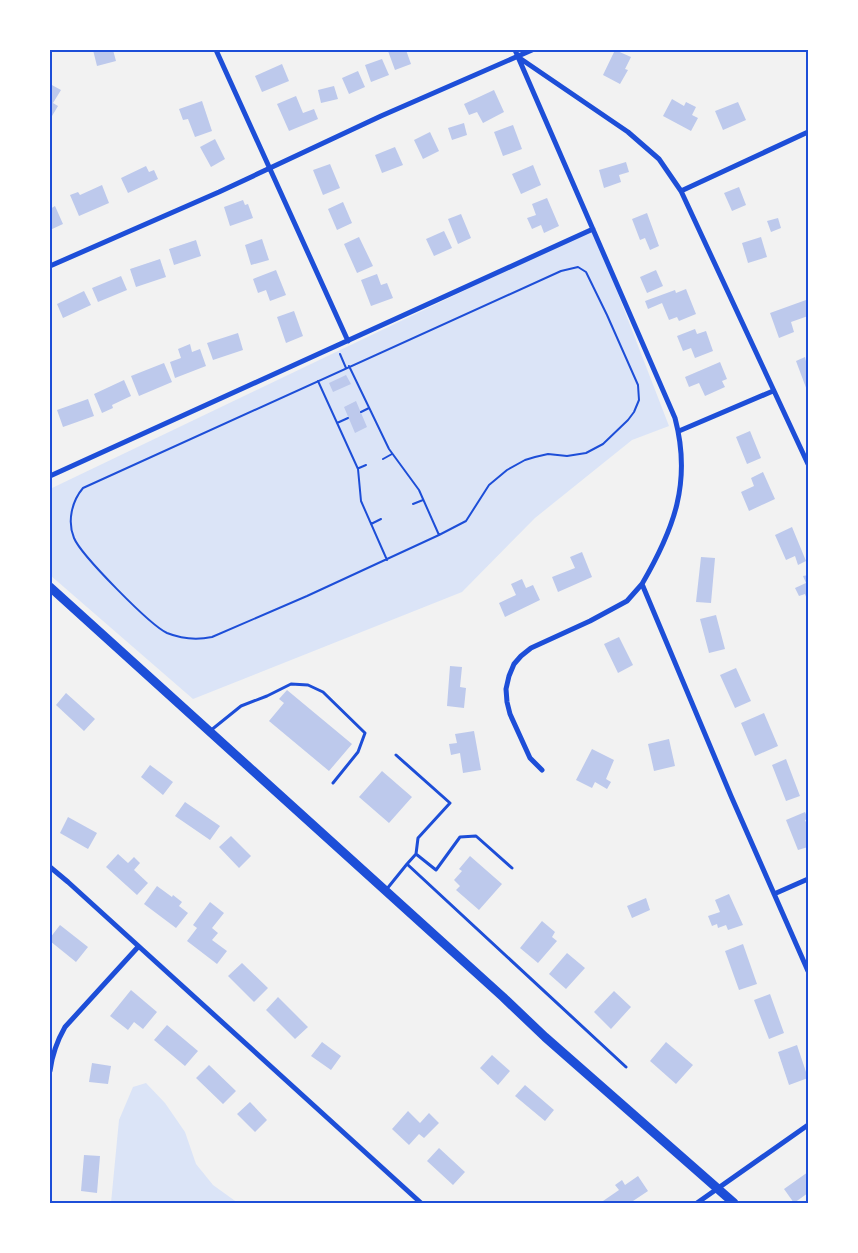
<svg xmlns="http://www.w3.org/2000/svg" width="858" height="1253" font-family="'Work Sans',sans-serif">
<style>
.green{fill:#dbe4f7}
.building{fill:#bdc9ec}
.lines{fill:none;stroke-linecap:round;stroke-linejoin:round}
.path{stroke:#1d4ed8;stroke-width:2}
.service{stroke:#1d4ed8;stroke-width:3}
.minor{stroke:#1d4ed8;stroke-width:5}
.secondary{stroke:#1d4ed8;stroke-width:9}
.neatline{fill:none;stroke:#1d4ed8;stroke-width:2}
</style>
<rect width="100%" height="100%" fill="#f2f2f2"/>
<path class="green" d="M593 229 669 426 632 440 535 518 462 592 193 699 50 575V489Z
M146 1083 165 1103 185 1132 196 1164 213 1185 238 1203H111L119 1120 133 1087Z"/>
<path class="building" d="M93 50H113L116 61 97 66Z
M390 50H406L411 64 395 70 388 51Z
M615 50 631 57 625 69 628 70 620 84 603 75Z
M382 59 389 75 371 82 365 65Z
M282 64 289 81 262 92 255 76Z
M358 71 365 87 349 94 342 78Z
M50 84 61 90 53 103 58 106 52 116 50 114Z
M334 86 338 99 321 103 318 90Z
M494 90 504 112 483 123 477 112 469 115 464 104Z
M296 96 303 113 314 109 318 119 289 131 277 104Z
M672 99 684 106 686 102 696 107 692 115 698 118 691 131 663 116Z
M202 101 212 131 195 137 188 119 183 120 179 109Z
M738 102 746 120 723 130 715 111Z
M464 123 467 135 452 140 448 128Z
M513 125 522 149 503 156 494 132Z
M430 132 439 151 423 159 414 140Z
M215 139 225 159 211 167 200 147Z
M395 147 403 165 382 173 375 155Z
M626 162 629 172 619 175 621 182 604 188 599 170Z
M330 164 340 188 323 195 313 170Z
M533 165 541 185 521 194 512 174Z
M146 166 149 172 154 170 158 179 128 193 121 178Z
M102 185 109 203 79 216 70 195 78 192 80 195Z
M739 187 746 205 732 211 724 193Z
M547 198 559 226 544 233 541 225 532 229 527 218 536 215 532 204Z
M243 200 245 205 248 204 253 218 230 226 224 207Z
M343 202 352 223 337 230 328 209Z
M55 206 63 224 50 230V209Z
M647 213 659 246 650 250 645 238 640 240 632 219Z
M461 214 471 238 458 244 448 219Z
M778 218 781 228 771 232 767 221Z
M444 231 452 248 434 256 426 239Z
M359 237 373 266 357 273 344 244Z
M761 237 767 257 748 263 742 243Z
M262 239 269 260 251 265 245 245Z
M196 240 201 256 174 265 169 249Z
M160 259 166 277 136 287 130 269Z
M276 270 286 295 270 301 266 290 258 293 253 279Z
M656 270 663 286 647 293 640 277Z
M377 274 381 285 387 283 393 298 371 306 361 280Z
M121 276 127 290 98 302 92 288Z
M686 289 696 314 679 321 677 317 669 320 662 303 648 309 645 301 675 290 676 293Z
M84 291 91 305 63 318 57 304Z
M806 300 808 316 791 322 794 332 779 338 770 313Z
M294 311 303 336 286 343 277 317Z
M695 329 697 334 706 331 713 351 695 358 691 348 683 351 677 336Z
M238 333 243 350 213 360 207 343Z
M190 344 192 352 200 349 206 366 175 378 170 362 181 358 178 349Z
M805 357 806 361H808V393L796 361Z
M720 362 727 379 722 381 725 387 705 396 699 383 689 387 685 377Z
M164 363 172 382 139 396 131 376Z
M346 375 351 384 333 392 329 383Z
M124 380 131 396 112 405 113 408 102 413 94 394Z
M88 399 94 416 63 427 57 410Z
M356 401 367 427 355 433 344 407Z
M750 431 761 458 747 464 736 437Z
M763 472 775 499 749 511 741 492 754 486 751 478Z
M792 527 806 561 798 565 795 556 786 560 775 535Z
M582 552 592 577 558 592 552 577 575 568 570 557Z
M701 557 715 558 711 603 696 602Z
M808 575V602L805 594 799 596 795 588 806 583 803 576Z
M522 579 526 588 533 585 540 600 505 617 499 603 516 595 511 584Z
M716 615 725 649 709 653 700 619Z
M619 637 633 665 618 673 604 644Z
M450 666 462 667 460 687 466 688 464 708 447 706Z
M736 668 751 701 735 708 720 675Z
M287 690 352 744 329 771 269 721 284 703 279 699Z
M66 693 95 719 84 731 56 705Z
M764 713 778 746 755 756 741 723Z
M474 731 481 770 463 773 460 753 451 755 449 744 457 743 455 734Z
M669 739 675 766 654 771 648 744Z
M592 749 614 760 606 779 611 782 607 789 595 782 592 788 576 780Z
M786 759 800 796 786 801 772 765Z
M150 765 173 782 163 795 141 777Z
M382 771 412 797 389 823 359 797Z
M185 802 220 826 210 840 175 816Z
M805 812 808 819 805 820 808 827V847L798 850 786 820Z
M68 817 97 833 88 849 60 833Z
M231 836 251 856 239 868 219 847Z
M118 854 128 863 134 857 140 863 134 870 148 883 137 895 106 867Z
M470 856 502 884 479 910 456 890 460 886 454 880 462 871 459 869Z
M157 886 172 897 173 895 182 902 179 906 188 913 176 928 144 904Z
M729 894 743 925 728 930 726 925 718 928 717 924 712 926 708 916 720 912 715 900Z
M646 898 650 910 632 918 627 906Z
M210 902 224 913 212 928 218 933 212 940 227 951 217 964 187 941 197 928 193 925Z
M542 921 555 932 552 937 557 941 538 963 520 948Z
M60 925 88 947 76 962 50 941V938Z
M743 944 757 984 739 990 725 951Z
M567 953 585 968 566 989 549 974Z
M242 963 268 988 254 1002 228 976Z
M131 990 157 1012 143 1029 134 1022 128 1030 110 1016Z
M614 991 631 1007 611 1029 594 1012Z
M770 994 784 1033 769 1039 754 1000Z
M278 997 308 1027 295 1039 266 1010Z
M167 1025 198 1051 185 1066 154 1040Z
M322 1042 341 1056 331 1070 311 1056Z
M666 1042 693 1065 676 1084 650 1061Z
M797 1045 808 1078 789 1085 778 1052Z
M492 1055 510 1071 498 1085 480 1068Z
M92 1063 111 1066 108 1084 89 1082Z
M209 1065 236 1091 223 1104 196 1078Z
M525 1085 554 1110 545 1121 515 1096Z
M250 1102 267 1120 255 1132 237 1114Z
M408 1111 420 1123 429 1113 439 1123 424 1138 419 1134 409 1145 392 1129Z
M439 1148 465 1172 453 1185 427 1161Z
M84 1155 100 1156 97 1193 81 1191Z
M808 1172V1193L794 1203 784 1189Z
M638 1176 648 1191 630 1203H605L603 1201 619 1190 615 1185 622 1180 625 1185Z"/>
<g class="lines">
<path class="path" d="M578 267 586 272 607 315 638 385 639 400 634 412 628 420 603 444 586 453 567 456 548 454 535 457 525 460 507 470 489 485 466 521 439 535 307 596 212 637C197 640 182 639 167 633 150 625 81 555 74 538 67 521 72 501 83 488L561 271Z
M340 354 346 368
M349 366 389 449 419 490 439 535
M318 381 358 469 361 501 387 560
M361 412 369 408
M337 423 348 418
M383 459 392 454
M359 468 366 465
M413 504 423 500
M371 524 381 519"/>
<path class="service" d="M210 731 241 706 267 696 291 684 308 685 323 692 365 733 358 752 333 783
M396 755 450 803 418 838 416 854
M407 864 416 854 436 870 460 837 476 836 512 868
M386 890 407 864 626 1067"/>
<path class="minor" d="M216 50 348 341
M515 50 675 418C692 482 674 529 642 584L731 796 808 971
M518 57 628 132 659 159 681 191 808 464
M681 191 808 132
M50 266 219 192 381 116 532 50
M679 431 773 391
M50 476 593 229
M542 770 530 758 510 714 507 702 506 689 509 676 514 664 521 656 531 648 590 621 627 601 642 584
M50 867 68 882 421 1203
M774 894 808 879
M50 1071C52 1055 57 1041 65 1027L138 947
M697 1203 808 1125"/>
<path class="secondary" d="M50 587 503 997 545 1037 734 1203"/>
</g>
<rect width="858" height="1253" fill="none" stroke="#ffffff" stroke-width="102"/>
<rect x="51" y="51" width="756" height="1151" class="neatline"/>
</svg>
